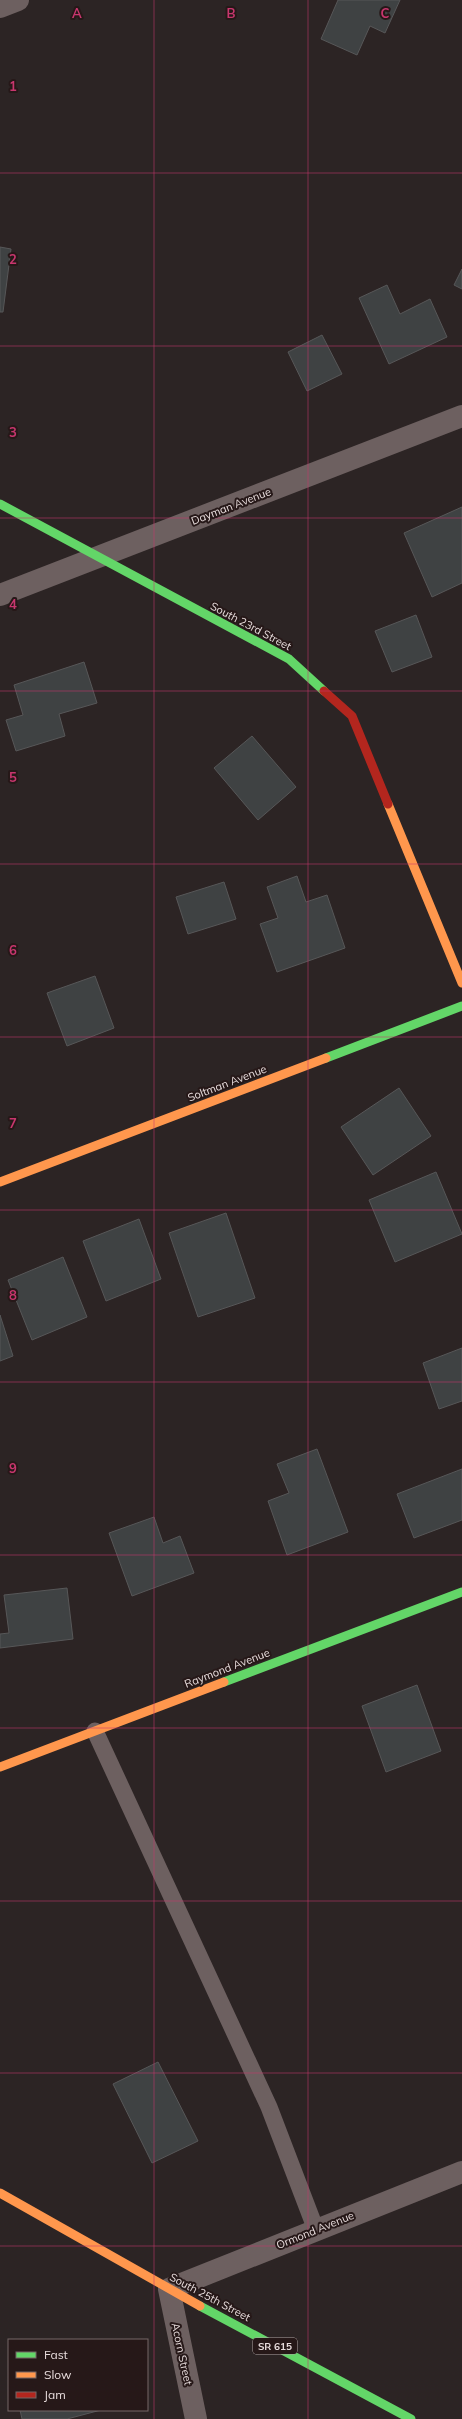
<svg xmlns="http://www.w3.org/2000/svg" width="462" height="2419" font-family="Mulish,sans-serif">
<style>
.building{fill:#3f4243;stroke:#575758}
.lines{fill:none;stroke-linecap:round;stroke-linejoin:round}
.lane{stroke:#6d6060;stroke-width:17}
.street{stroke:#6d6060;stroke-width:22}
.fast{stroke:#63d668;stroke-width:9}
.slow{stroke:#ff974d;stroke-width:9}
.jam{stroke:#b3261e;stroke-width:9}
.grid{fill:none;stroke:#c8366e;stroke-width:1;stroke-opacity:0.55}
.labels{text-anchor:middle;stroke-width:4;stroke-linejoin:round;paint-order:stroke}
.shield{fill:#261818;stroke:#aea2a2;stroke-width:1}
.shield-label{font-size:10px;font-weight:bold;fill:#e8dddd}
.street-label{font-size:11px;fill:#e8dddd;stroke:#261818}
.grid-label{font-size:13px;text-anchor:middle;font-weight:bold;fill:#c8366e;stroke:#261818;stroke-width:4;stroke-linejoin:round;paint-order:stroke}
</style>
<rect width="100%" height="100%" fill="#2c2424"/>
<path class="building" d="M338 0H400L385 33 370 26 357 55 321 39Z
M0 247 11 249 3 312H0Z
M462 269V289L454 285Z
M387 285 400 314 430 299 447 337 389 364 359 298Z
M322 335 342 374 307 391 288 352Z
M462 507V583L432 597 404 533Z
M416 615 432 657 392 672 375 631Z
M84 662 97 703 59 714 65 736 16 751 6 720 23 715 14 685Z
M252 736 296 787 258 820 214 768Z
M297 876 306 902 327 895 345 948 277 972 260 924 278 918 267 887Z
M224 882 236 919 188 934 176 897Z
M95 976 114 1028 67 1046 47 993Z
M399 1088 431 1136 373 1175 341 1127Z
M436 1172 462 1234 395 1262 369 1200Z
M226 1213 255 1298 198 1317 169 1233Z
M139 1219 161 1279 106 1301 83 1241Z
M63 1257 87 1317 32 1340 8 1280Z
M0 1315 13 1356 0 1361Z
M462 1348V1401L439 1409 423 1363Z
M317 1449 348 1532 287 1555 268 1501 289 1493 277 1464Z
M462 1469V1520L414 1538 397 1494Z
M154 1517 163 1543 180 1536 194 1573 132 1596 109 1533Z
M67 1588 73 1639 0 1648V1634L9 1633 4 1595Z
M417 1685 441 1751 386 1772 362 1706Z
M158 2062 198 2141 152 2163 113 2084Z
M20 2410H101L67 2419H22Z"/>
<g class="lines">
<path class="lane" d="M95 1731 269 2107 316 2230"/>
<path class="street" d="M0 7 18 0
M0 595 462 416
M196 2419 169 2289 462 2172"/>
<path class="fast" d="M0 504 289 659 324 691
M326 1058 462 1006
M224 1682 462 1592
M200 2306 411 2419"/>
<path class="slow" d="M388 804 462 983
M0 1182 326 1058
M0 1767 224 1682
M0 2193 200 2306"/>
<path class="jam" d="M324 691 352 716 388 804"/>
</g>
<path class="grid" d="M154 0V2419M308 0V2419M0 173H462M0 346H462M0 518H462M0 691H462M0 864H462M0 1037H462M0 1210H462M0 1382H462M0 1555H462M0 1728H462M0 1901H462M0 2073H462M0 2246H462"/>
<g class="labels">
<rect class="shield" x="253" y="2338" width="44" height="16" rx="3"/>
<g class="shield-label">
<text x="275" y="2350">SR 615</text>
</g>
<g class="street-label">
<text transform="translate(231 506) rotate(-21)" y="4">Dayman Avenue</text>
<text transform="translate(251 626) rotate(28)" y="4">South 23rd Street</text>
<text transform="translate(227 1083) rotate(-21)" y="4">Soltman Avenue</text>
<text transform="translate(227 1668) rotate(-21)" y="4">Raymond Avenue</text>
<text transform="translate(315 2230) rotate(-22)" y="4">Ormond Avenue</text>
<text transform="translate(210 2297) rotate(28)" y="4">South 25th Street</text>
<text transform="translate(182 2354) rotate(78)" y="4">Acorn Street</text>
</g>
</g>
<g class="grid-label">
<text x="77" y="18">A</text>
<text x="231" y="18">B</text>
<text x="385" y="18">C</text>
<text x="13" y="91">1</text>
<text x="13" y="264">2</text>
<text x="13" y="437">3</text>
<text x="13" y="609">4</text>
<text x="13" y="782">5</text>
<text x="13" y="955">6</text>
<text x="13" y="1128">7</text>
<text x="13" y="1300">8</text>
<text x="13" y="1473">9</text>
</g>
<rect x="8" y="2339" width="140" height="72" fill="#261818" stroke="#746767"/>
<rect x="16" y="2352" width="20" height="6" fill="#63d668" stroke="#746767"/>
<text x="44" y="2359" font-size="12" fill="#e8dddd">Fast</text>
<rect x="16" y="2372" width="20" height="6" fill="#ff974d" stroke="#746767"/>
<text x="44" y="2379" font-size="12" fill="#e8dddd">Slow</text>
<rect x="16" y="2392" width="20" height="6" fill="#b3261e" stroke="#746767"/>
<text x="44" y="2399" font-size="12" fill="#e8dddd">Jam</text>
</svg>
